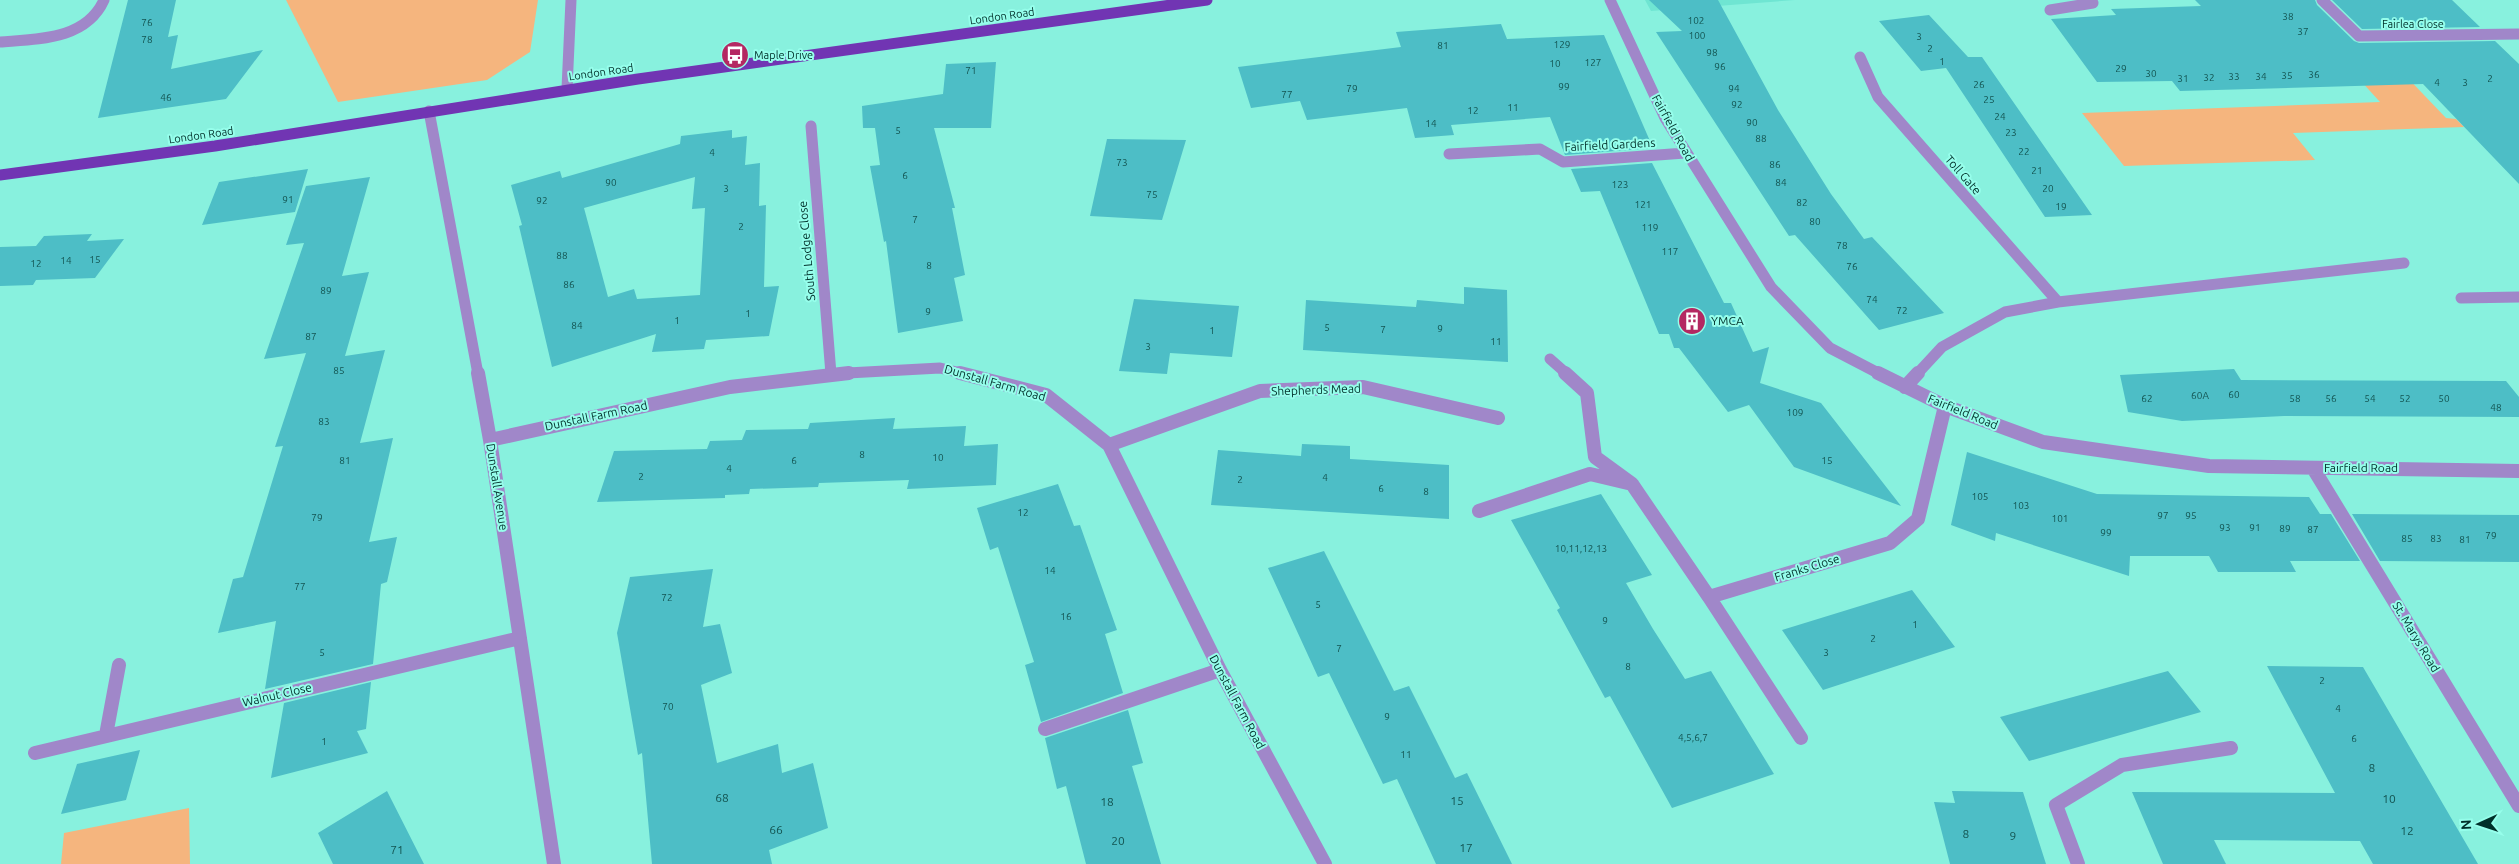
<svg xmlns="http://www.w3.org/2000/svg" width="2519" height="864" font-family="Ubuntu,sans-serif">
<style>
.built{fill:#6fe5d2}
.green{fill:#f5b57e}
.building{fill:#4dbec6;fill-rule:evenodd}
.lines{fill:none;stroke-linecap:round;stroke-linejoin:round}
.minor-far1{stroke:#a087c9;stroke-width:11}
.minor{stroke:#a087c9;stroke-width:14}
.major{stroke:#7135b3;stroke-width:11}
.labels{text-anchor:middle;stroke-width:4;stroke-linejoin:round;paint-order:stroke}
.number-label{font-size:10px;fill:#135451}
.far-street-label{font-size:11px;fill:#00302a;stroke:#96feeb}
.far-poi-label{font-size:11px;fill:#00302a;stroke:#96feeb;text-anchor:start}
.street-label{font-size:12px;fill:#00302a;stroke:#96feeb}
.poi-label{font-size:12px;fill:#00302a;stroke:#96feeb;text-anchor:start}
.near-number-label{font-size:12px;fill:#135451}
</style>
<rect width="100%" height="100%" fill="#88f1de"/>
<path class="built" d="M1645 0H1795L1651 11Z"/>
<path class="green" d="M286 0H538L530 52 487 80 338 102Z
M2401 71 2446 118 2456 119 2464 127 2293 133 2315 160 2124 166 2082 113 2380 102 2360 80Z
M189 808 190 864H61L64 833Z"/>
<path class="building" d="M128 0H176L168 37 178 35 171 69 263 50 226 99 98 118Z
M1649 0H1718L1778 110 1831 194 1864 239 1872 237 1944 313 1879 330 1795 235 1789 236 1656 32 1682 31Z
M2195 0H2315L2317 5 2354 41 2359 43 2495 41 2519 64V184L2423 84 2180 91 2172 81 2097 82 2051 19 2116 15 2111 9 2201 6Z
M2332 0H2452L2480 27 2362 29Z
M1929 15 1968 57H1982L2092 215 2045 217 1946 68 1921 71 1879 21Z
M1501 24 1507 39 1604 35 1653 148 1565 155 1550 117 1451 125 1454 135 1415 138 1407 108 1307 120 1300 101 1251 108 1238 67 1401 47 1396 32Z
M996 62 991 128H934L955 208H952L965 275 954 278 963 321 898 333 886 241 884 242 870 166 880 165 875 128H863L862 106 943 94 946 64Z
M732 130V138L747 136 745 165 760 163 759 206 766 205 764 287 779 286 769 336 706 340 704 349 652 352 656 334 552 367 519 226 522 225 511 185 560 171 562 178 680 144 681 136ZM695 177 692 209 705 208 700 295 637 299 634 289 608 297 584 208Z
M1107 139 1186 140 1162 220 1090 216Z
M1652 163 1724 303H1731L1753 352 1769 347 1760 383 1821 403 1901 506 1794 467 1749 405 1728 412 1679 348H1674L1669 334H1659L1600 191 1581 192 1571 169Z
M308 169 295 212 202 225 219 182Z
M370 177 342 276 369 272 345 356 385 350 360 443 393 438 369 542 397 537 387 582 381 584 373 664 265 689 276 621 218 633 233 579 243 577 283 446 275 447 306 353 264 359 304 243 286 245 306 186Z
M92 234 87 241 124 239 95 278 36 280 33 285 0 286V247L36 246 44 236Z
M1464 287 1507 290 1508 362 1303 350 1306 300 1416 307 1417 300 1464 304Z
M1134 299 1239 306 1232 357 1170 353 1167 374 1119 371Z
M2234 369 2241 380 2506 381 2519 397V417L2284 416 2182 421 2128 412 2120 375Z
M895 418 893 429 966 426 964 446 998 444 996 485 907 489 909 480 819 483 818 487 750 489 749 494 725 495V498L597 502 614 451 707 449 710 441 742 440 746 430 808 429 810 423Z
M1302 444 1350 446V459L1449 465V519L1211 505 1218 450 1301 456Z
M1967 452 2097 494 2309 497 2320 514H2331L2360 561H2290L2296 572H2218L2209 556H2130L2129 576 1996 533 1995 541 1951 525Z
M1058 484 1074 526 1080 525 1117 630 1105 634 1123 693 1041 722 1025 665 1034 662 998 547 990 550 977 508Z
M1601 494 1652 575 1626 583 1653 629 1685 679 1711 671 1774 774 1672 808 1610 696 1605 698 1557 610 1560 608 1511 520Z
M2352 514 2519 515V562L2380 561Z
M1324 551 1394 691 1409 686 1455 778 1467 773 1512 864H1436L1397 779 1383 784 1329 673 1318 677 1268 568Z
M713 569 703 627 720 624 732 673 701 685 717 763 778 744 782 773 813 763 828 828 769 850 772 864H652L642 753 638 755 617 633 630 577Z
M1912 590 1955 647 1823 690 1782 630Z
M2267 666 2363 667 2478 864H2373L2360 841 2214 840 2226 864H2163L2132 792 2335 793Z
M2168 671 2201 712 2029 761 2000 717Z
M371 682 366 729 357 731 368 753 271 778 284 703Z
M1128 710 1143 763 1132 766 1161 864H1086L1066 786 1057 789 1045 738Z
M140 750 126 800 61 814 77 764Z
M387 791 424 864H333L318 833Z
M1952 791 2023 792 2046 864H1950L1934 802 1955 803Z"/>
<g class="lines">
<path class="minor-far1" d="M1610 0 1665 118 1771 287 1830 348 1880 374
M2322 0 2359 36 2519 34
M2050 10 2093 3 2090 0
M0 42C38 39 86 40 104 0
M1860 57 1878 97 2058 302
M567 89 571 0
M429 111 478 374
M811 126 831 374
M1449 154 1540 149 1563 162 1685 153
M2461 298 2519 297
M1550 359 1567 374
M829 374 940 368 965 374
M1917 374 1942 347 2005 312 2058 302 2404 263"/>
<path class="minor" d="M478 373 490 440 554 864
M960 373 1046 395 1109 445 1220 670 1325 864
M1878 373 1945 406 2043 442 2209 466 2519 471
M1905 387 1918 373
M490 440 730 387 849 373
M1109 445 1260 391 1363 387 1498 418
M2313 468 2519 806
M1632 484 1709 597 1890 543 1918 519 1945 406
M1479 511 1590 474 1632 484 1595 457 1587 393 1565 373
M1709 597 1801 738
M1045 729 1220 670
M106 735 119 665
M35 753 520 638
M2078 864 2056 805 2122 765 2231 748"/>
<path class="major" d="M0 175 215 146 638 79 1207 0"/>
</g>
<defs>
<g id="bus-disc" transform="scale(1.4375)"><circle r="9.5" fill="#b42862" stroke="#96feeb"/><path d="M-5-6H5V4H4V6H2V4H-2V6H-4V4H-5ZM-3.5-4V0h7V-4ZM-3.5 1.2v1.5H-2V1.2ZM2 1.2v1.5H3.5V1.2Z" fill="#fff"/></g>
<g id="building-disc" transform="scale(1.4375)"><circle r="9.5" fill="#b42862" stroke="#96feeb"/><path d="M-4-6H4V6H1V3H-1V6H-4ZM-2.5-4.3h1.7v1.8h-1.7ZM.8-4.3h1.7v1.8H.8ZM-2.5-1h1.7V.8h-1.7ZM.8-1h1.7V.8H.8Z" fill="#fff"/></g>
</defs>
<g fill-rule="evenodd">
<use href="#bus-disc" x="735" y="55"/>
<use href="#building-disc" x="1692" y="321"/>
</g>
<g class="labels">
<g class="number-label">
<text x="2288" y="20">38</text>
<text x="1696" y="24">102</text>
<text x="147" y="26">76</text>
<text x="2303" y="35">37</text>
<text x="1697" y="39">100</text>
<text x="1919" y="40">3</text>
<text x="147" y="43">78</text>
<text x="1562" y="48">129</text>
<text x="1443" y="49">81</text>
<text x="1930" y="52">2</text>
<text x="1712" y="56">98</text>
<text x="1942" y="65">1</text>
<text x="1593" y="66">127</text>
<text x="1555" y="67">10</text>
<text x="1720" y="70">96</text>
<text x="2121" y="72">29</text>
<text x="971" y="74">71</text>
<text x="2151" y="77">30</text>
<text x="2314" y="78">36</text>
<text x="2287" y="79">35</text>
<text x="2234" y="80">33</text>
<text x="2261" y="80">34</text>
<text x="2209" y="81">32</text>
<text x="2183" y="82">31</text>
<text x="2490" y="82">2</text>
<text x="2437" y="86">4</text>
<text x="2465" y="86">3</text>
<text x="1979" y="88">26</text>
<text x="1564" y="90">99</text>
<text x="1352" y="92">79</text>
<text x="1734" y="92">94</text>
<text x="1287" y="98">77</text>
<text x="166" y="101">46</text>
<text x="1989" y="103">25</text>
<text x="1737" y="108">92</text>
<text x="1513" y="111">11</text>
<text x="1473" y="114">12</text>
<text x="2000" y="120">24</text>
<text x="1752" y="126">90</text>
<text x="1431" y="127">14</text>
<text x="898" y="134">5</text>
<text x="2011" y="136">23</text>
<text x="1761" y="142">88</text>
<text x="2024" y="155">22</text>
<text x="712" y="156">4</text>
<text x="1122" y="166">73</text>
<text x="1775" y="168">86</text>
<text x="2037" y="174">21</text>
<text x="905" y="179">6</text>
<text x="611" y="186">90</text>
<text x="1781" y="186">84</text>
<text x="1620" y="188">123</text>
<text x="726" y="192">3</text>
<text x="2048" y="192">20</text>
<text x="1152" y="198">75</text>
<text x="288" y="203">91</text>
<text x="542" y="204">92</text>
<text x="1802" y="206">82</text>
<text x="1643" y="208">121</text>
<text x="2061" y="210">19</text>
<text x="915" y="223">7</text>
<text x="1815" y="225">80</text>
<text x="741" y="230">2</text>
<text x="1650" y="231">119</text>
<text x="1842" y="249">78</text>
<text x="1670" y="255">117</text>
<text x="562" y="259">88</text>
<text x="95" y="263">15</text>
<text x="66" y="264">14</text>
<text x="36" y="267">12</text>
<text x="929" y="269">8</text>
<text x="1852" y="270">76</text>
<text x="569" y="288">86</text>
<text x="326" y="294">89</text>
<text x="1872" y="303">74</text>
<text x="1902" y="314">72</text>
<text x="928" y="315">9</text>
<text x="748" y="317">1</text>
<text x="677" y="324">1</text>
<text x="577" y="329">84</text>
<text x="1327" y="331">5</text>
<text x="1440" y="332">9</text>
<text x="1383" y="333">7</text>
<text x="1212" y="334">1</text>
<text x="311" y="340">87</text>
<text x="1496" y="345">11</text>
<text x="1148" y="350">3</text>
<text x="339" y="374">85</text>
<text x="2234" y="398">60</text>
<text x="2200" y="399">60A</text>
<text x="2147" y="402">62</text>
<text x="2295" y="402">58</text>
<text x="2331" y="402">56</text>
<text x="2370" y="402">54</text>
<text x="2405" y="402">52</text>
<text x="2444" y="402">50</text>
<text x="2496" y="411">48</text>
<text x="1795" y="416">109</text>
<text x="324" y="425">83</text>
<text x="862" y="458">8</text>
<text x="938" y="461">10</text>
<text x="345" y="464">81</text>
<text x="794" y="464">6</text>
<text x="1827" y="464">15</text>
<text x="729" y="472">4</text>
<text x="641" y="480">2</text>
<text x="1325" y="481">4</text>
<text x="1240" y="483">2</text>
<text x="1381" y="492">6</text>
<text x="1426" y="495">8</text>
<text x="1980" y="500">105</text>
<text x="2021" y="509">103</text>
<text x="1023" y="516">12</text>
<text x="2163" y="519">97</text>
<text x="2191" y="519">95</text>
<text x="317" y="521">79</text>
<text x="2060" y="522">101</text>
<text x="2225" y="531">93</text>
<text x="2255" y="531">91</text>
<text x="2285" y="532">89</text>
<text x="2313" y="533">87</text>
<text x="2106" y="536">99</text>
<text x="2491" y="539">79</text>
<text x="2407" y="542">85</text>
<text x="2436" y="542">83</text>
<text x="2465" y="543">81</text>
<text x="1581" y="552">10,11,12,13</text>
<text x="1050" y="574">14</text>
<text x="300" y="590">77</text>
<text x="667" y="601">72</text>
<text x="1318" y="608">5</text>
<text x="1066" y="620">16</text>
<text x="1605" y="624">9</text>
<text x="1915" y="628">1</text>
<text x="1873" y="642">2</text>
<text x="1339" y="652">7</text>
<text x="322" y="656">5</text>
<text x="1826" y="656">3</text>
<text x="1628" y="670">8</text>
<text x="2322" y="684">2</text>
<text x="668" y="710">70</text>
<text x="2338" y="712">4</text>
<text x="1387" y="720">9</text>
<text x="1693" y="741">4,5,6,7</text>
<text x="2354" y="742">6</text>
<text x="324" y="745">1</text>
<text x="1406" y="758">11</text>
</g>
<g class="far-street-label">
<text transform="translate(1002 16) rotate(-8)" y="4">London Road</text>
<text x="2413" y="28">Fairlea Close</text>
<text transform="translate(601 72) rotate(-8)" y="4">London Road</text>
<text transform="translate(201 135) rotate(-8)" y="4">London Road</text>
</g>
<g class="far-poi-label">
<text x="754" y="59">Maple Drive</text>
</g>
<g class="street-label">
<text transform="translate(1673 128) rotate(61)" y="4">Fairfield Road</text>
<text transform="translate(1610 145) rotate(-3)" y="4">Fairfield Gardens</text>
<text transform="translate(1963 175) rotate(49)" y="4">Toll Gate</text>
<text transform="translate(807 251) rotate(-95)" y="4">South Lodge Close</text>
<text transform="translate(995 383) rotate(16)" y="4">Dunstall Farm Road</text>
<text transform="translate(1316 390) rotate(-2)" y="4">Shepherds Mead</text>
<text transform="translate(1963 412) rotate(22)" y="4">Fairfield Road</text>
<text transform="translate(596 416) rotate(-12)" y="4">Dunstall Farm Road</text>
<text x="2361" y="472">Fairfield Road</text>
<text transform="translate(497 487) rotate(81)" y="4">Dunstall Avenue</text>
<text transform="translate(1807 568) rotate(-17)" y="4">Franks Close</text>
<text transform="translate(2416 637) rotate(59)" y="4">St. Marys Road</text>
<text transform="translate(277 695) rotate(-13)" y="4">Walnut Close</text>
<text transform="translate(1237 702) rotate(62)" y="4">Dunstall Farm Road</text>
</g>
<g class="poi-label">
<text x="1711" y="325">YMCA</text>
</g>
<g class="near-number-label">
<text x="2372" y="772">8</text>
<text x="722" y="802">68</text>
<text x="2389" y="803">10</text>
<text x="1457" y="805">15</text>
<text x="1107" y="806">18</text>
<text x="776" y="834">66</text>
<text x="2407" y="835">12</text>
<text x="1966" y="838">8</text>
<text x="2013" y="840">9</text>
<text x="1118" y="845">20</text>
<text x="1466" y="852">17</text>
<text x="397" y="854">71</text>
</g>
</g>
<g transform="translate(2479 824) rotate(267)" stroke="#96feeb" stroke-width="4" paint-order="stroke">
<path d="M0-4L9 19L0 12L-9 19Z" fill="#00302a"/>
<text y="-8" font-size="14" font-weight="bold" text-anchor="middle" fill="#00302a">N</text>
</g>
</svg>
